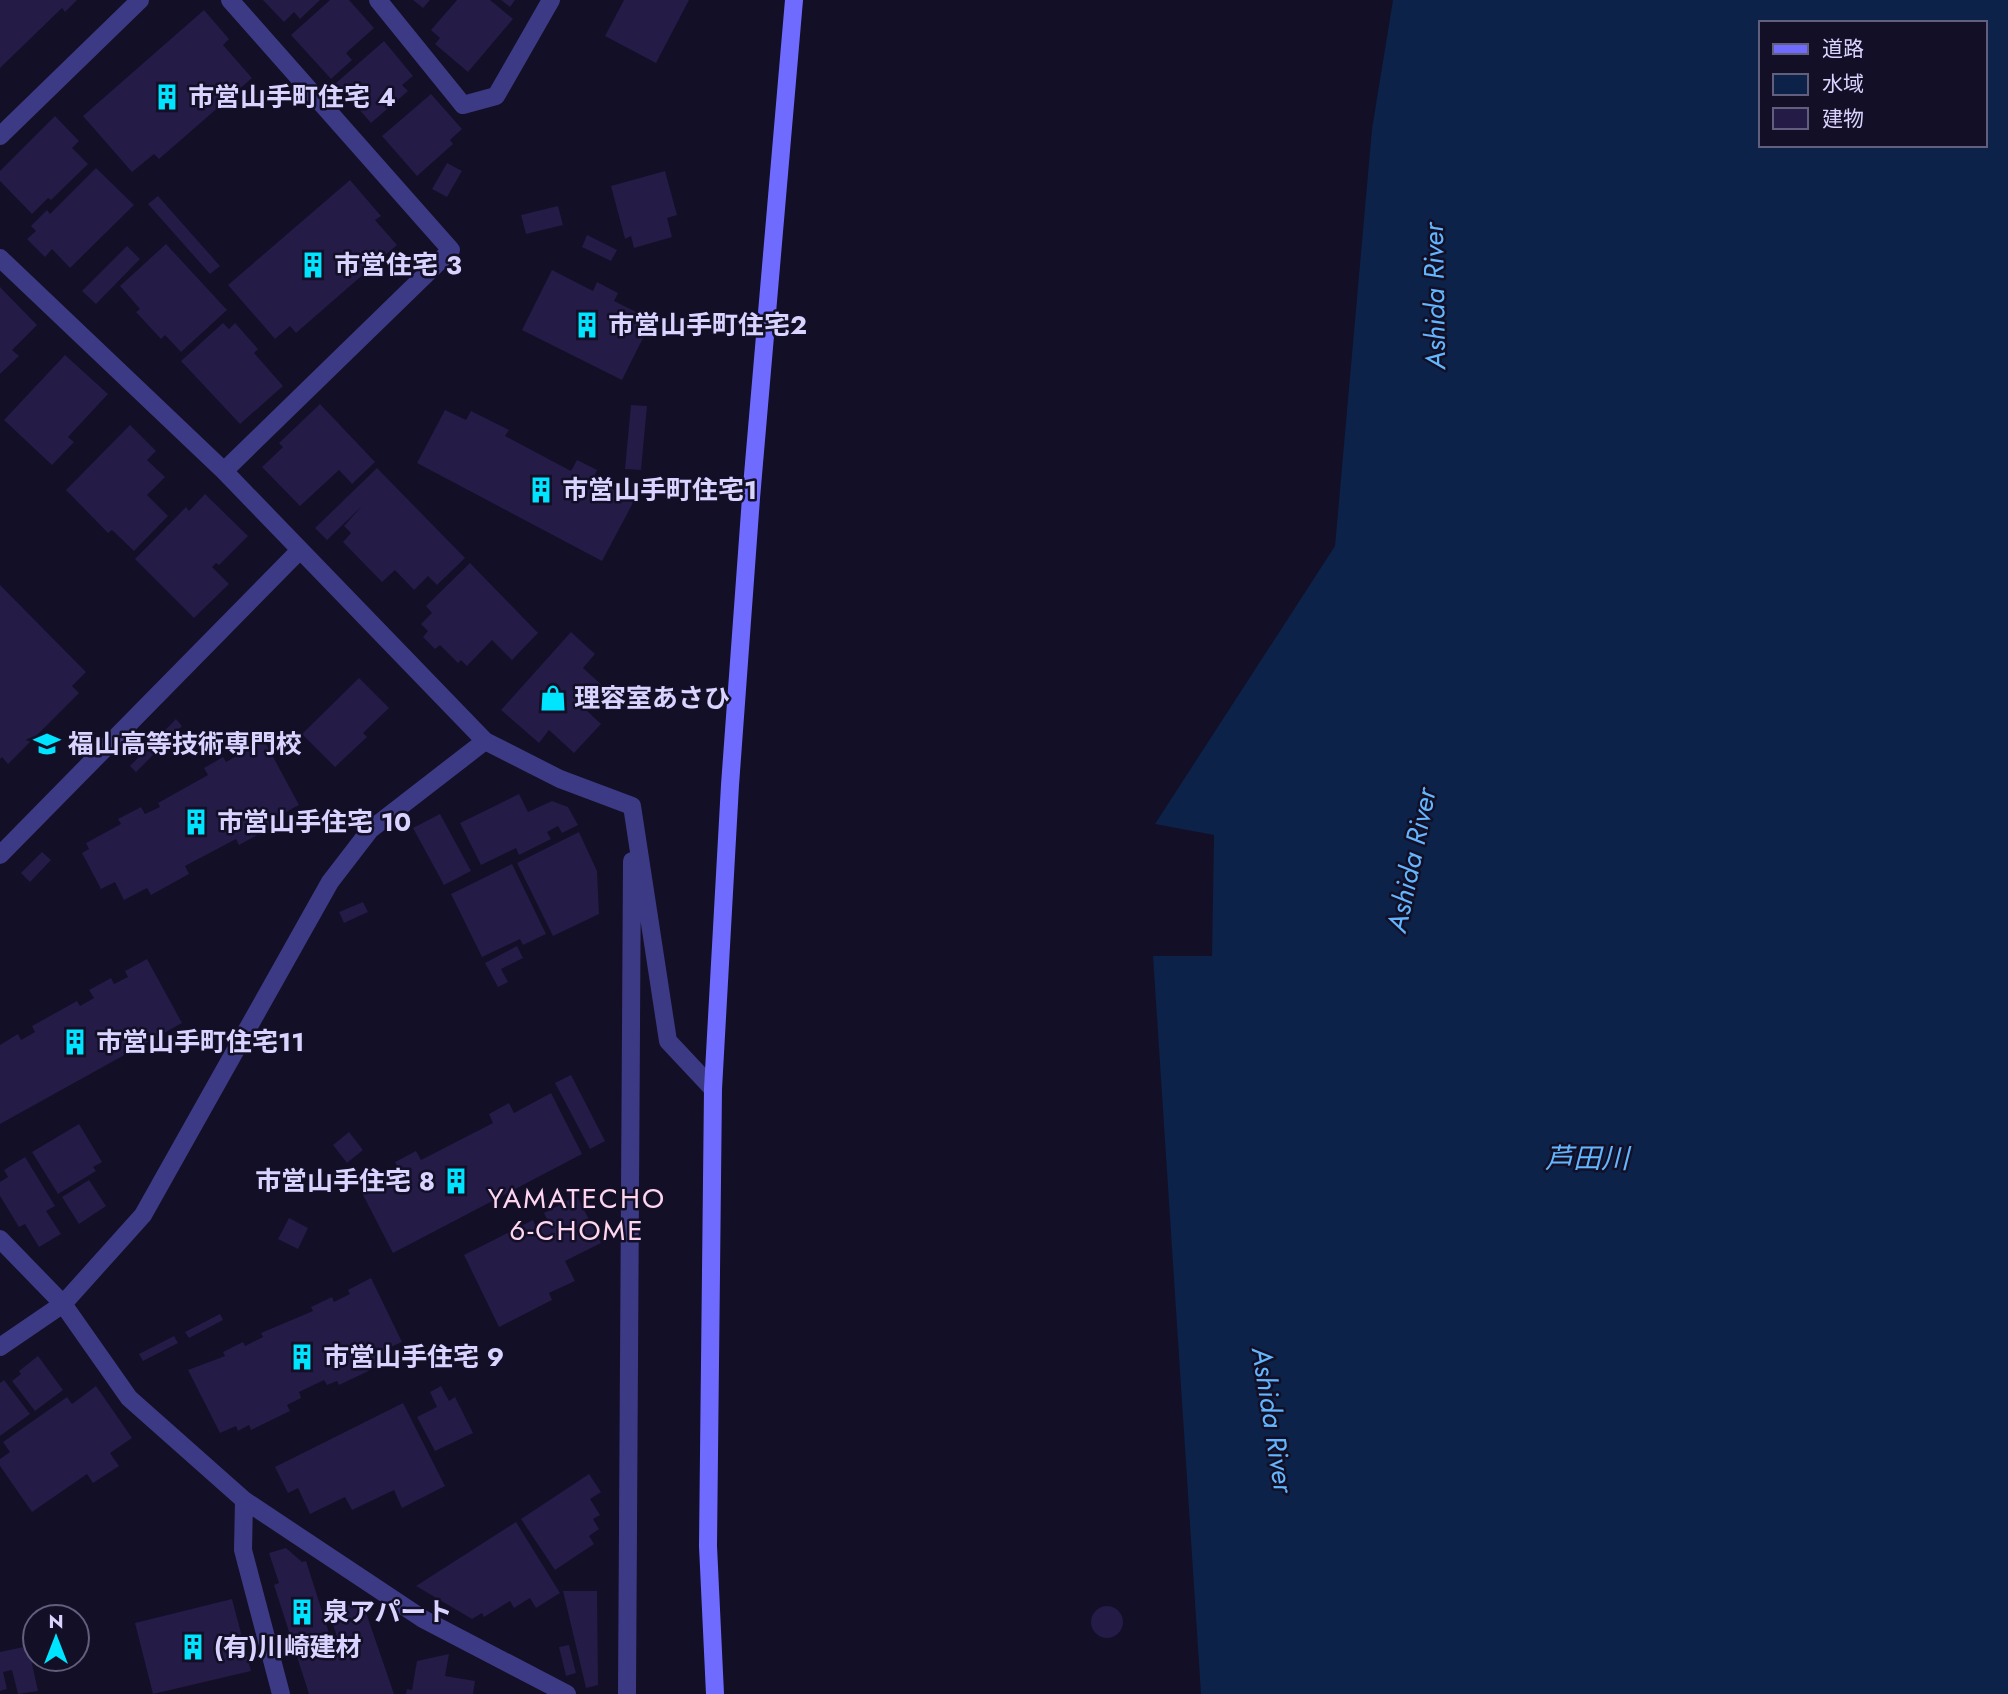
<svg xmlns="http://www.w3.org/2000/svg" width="2008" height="1694" font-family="Jost,'Noto Sans JP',sans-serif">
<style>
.water{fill:#0c2248;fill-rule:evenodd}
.building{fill:#241b47}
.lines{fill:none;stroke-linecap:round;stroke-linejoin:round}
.street{stroke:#3d3a85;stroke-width:18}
.secondary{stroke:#6f6bff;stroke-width:18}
.labels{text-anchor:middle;stroke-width:5;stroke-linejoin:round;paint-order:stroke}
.poi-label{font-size:26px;font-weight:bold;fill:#d9d4ff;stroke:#130f26;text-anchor:start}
.water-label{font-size:28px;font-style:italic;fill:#62b6ff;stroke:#130f26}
.neighbourhood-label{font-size:28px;letter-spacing:2px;fill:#ffd6f0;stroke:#130f26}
</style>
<rect width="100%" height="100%" fill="#130f26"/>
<path class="water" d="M1393 0H2008V1694H1201L1153 956H1212L1214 835 1155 824 1335 546 1372 129ZM1761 23H1985V145H1761Z"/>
<path class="building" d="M0 0H77L65 12 62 8 0 68Z
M263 0H320L300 19 294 12 284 22Z
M330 0H349L374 28 346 53 352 60 331 79 291 35Z
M413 0H430L423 8Z
M457 0H490L513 19 468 72 435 44 440 38 431 30Z
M501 0H515L510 7Z
M624 0H689L656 63 605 36Z
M204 10 229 39 223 45 252 78 159 159 154 154 132 172 83 116Z
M384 41 413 76 402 85 408 91 371 123 336 83Z
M431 94 462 129 450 140 453 144 417 176 382 136Z
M55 116 79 141 72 148 88 164 51 200 48 198 32 214 0 181V171Z
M447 163 462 171 447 197 432 189Z
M96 168 134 205 70 268 52 249 45 257 27 239 36 231 31 226 47 210 50 214Z
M665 171 677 215 667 218 672 237 634 248 631 236 625 239 611 186Z
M350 180 381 216 375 220 397 245 296 333 290 326 275 339 228 285Z
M158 196 220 266 210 274 148 204Z
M558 206 563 225 526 234 521 215Z
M587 235 617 250 611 261 582 247Z
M166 244 227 310 181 352 165 335 161 339 136 312 140 309 120 286Z
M127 246 140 259 96 304 82 291Z
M552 270 593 291 597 282 618 293 614 301 652 320 622 380 522 330Z
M0 287 37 325 12 350 19 356 0 374Z
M223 323 229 329 235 323 258 349 254 353 283 386 240 424 181 361Z
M65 355 108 394 68 437 74 442 52 465 4 420Z
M320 404 375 462 352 484 339 470 300 506 262 467 283 447 279 443Z
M631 405 647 406 641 470 625 469Z
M445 410 466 420 471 411 509 430 505 436 571 471 577 460 597 470 593 479 634 501 602 561 417 463Z
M130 425 156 451 147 460 165 477 147 495 168 516 134 551 112 530 108 533 66 490Z
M377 468 465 558 437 585 428 576 414 590 395 570 382 582 343 542 351 533 344 526 362 506 327 540 315 528Z
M205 494 248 536 219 565 216 563 212 567 229 584 194 618 135 559 186 507 189 511Z
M470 563 538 633 512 660 492 640 467 666 461 660 458 663 440 645 435 649 423 637 428 631 421 624 432 613 426 606Z
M0 585 86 672 72 686 79 693 8 764 2 757 0 759Z
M571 632 595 654 583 668 604 687 584 708 601 724 574 753 549 730 539 743 501 710Z
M359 678 389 708 363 733 367 737 335 767 302 734Z
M176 719 182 726 136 772 130 766Z
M264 740 299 805 271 820 274 826 239 845 236 839 185 866 189 874 151 895 147 888 124 900 115 882 101 889 82 853 89 849 86 843 121 824 118 819 141 807 145 814 160 807 158 803 208 775 204 768 223 757 226 762Z
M519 794 528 812 552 801 568 807 578 825 562 833 558 826 547 832 551 839 519 855 516 848 481 865 460 823Z
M440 814 471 871 444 885 413 828Z
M579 832 597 871 599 914 553 936 517 863Z
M42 852 51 860 30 882 21 873Z
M512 864 546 934 523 945 520 939 482 957 451 894Z
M363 902 368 912 344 923 339 912Z
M517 946 523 958 501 969 508 982 498 987 485 963Z
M147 959 182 1023 0 1124V1045L18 1034 21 1040 35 1032 32 1026 77 1001 80 1006 94 998 89 990 111 978 114 984 128 977 125 971Z
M571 1075 605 1141 590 1149 555 1083Z
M551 1093 582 1154 393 1253 361 1191 400 1171 395 1162 416 1151 421 1160 493 1123 489 1114 509 1103 514 1113Z
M79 1124 102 1162 93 1167 96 1171 58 1194 32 1152Z
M349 1132 363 1150 347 1163 333 1145Z
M25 1157 55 1206 46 1211 61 1234 39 1247 25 1224 19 1227 0 1196V1182L8 1177 4 1170Z
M89 1180 106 1206 79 1224 62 1197Z
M577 1196 601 1243 565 1261 575 1281 549 1293 552 1300 499 1327 464 1255 533 1220 535 1225 547 1219 544 1213Z
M289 1218 308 1228 298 1249 278 1239Z
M371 1278 402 1342 386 1349 389 1354 374 1361 377 1367 339 1385 337 1381 327 1385 324 1380 299 1392 301 1398 287 1405 290 1411 251 1430 249 1425 238 1431 236 1426 220 1433 188 1370 225 1356 223 1352 243 1342 245 1346 263 1337 261 1333 313 1311 311 1307 332 1297 334 1302 350 1294 348 1290Z
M220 1314 223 1320 189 1338 185 1332Z
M174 1336 178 1343 143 1361 139 1354Z
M38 1356 63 1390 35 1411 12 1381 21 1374 19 1371Z
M4 1380 30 1414 0 1436V1383Z
M96 1386 132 1438 110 1453 119 1466 93 1483 87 1474 32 1512 0 1466V1459L10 1452 3 1442 67 1397 72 1404Z
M441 1386 449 1401 455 1397 473 1433 435 1451 417 1417 437 1407 430 1392Z
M403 1403 445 1486 402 1508 394 1490 352 1510 345 1497 310 1514 298 1488 288 1493 275 1467Z
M589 1474 601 1492 590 1499 600 1515 593 1519 599 1529 589 1536 594 1544 555 1570 521 1519Z
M516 1522 560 1593 536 1608 530 1598 514 1608 510 1601 484 1617 482 1613 472 1619 416 1586Z
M286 1548 302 1562 306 1561 331 1639 337 1637 329 1612 362 1601 394 1694H309L274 1585 279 1583 269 1553Z
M563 1591H597L598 1685 586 1688Z
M232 1599 251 1671 153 1694 135 1623Z
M1091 1622a16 16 0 1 1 32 0a16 16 0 1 1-32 0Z
M569 1645 576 1673 566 1676 559 1647Z
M28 1646 38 1691 18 1694 12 1670 3 1672 7 1689 0 1691V1652Z
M449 1654 445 1676 475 1681 473 1694H406L407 1689 412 1690 417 1661Z"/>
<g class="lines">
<path class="street" d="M378 0 463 105 496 96 551 0
M0 136 140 0
M0 258 224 471 485 741 560 779 632 806 668 1041 713 1089
M224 471 451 250 230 0
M0 855 299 551
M0 1239 63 1304 143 1215 330 882 370 830 485 741
M0 1347 63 1304 129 1398 244 1500 423 1619 567 1694
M244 1500 243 1550 281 1694
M627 1694 632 861"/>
<path class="secondary" d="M715 1694 708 1546 713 1089 730 785 751 498 794 0"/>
</g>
<defs>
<g id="building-bare" transform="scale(2.1)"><path d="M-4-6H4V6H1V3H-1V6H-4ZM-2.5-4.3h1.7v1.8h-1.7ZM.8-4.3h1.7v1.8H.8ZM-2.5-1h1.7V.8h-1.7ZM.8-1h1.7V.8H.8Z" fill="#00e5ff" stroke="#130f26" stroke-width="2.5" paint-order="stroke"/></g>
<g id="shop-bare" transform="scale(2.1)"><path d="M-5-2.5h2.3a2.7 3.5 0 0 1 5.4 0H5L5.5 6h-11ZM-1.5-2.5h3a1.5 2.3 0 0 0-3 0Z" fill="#00e5ff" stroke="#130f26" stroke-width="2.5" paint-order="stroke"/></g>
<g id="school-bare" transform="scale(2.1)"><path d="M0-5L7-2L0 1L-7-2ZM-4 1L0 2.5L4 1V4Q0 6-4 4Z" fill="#00e5ff" stroke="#130f26" stroke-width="2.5" paint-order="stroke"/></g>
</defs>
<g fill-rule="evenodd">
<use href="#building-bare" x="167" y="97"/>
<use href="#building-bare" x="313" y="265"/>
<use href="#building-bare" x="587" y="325"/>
<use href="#building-bare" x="541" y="490"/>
<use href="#shop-bare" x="553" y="698"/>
<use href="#school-bare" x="47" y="744"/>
<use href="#building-bare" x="196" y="822"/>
<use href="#building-bare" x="75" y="1042"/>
<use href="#building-bare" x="456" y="1181"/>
<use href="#building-bare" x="302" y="1357"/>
<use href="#building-bare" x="302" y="1612"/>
<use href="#building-bare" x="193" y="1647"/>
</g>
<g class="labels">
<g class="poi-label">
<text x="188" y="106">市営山手町住宅 4</text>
<text x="334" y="274">市営住宅 3</text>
<text x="608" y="334">市営山手町住宅2</text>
<text x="562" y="499">市営山手町住宅1</text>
<text x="574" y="707">理容室あさひ</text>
<text x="68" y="753">福山高等技術専門校</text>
<text x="217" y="831">市営山手住宅 10</text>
<text x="96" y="1051">市営山手町住宅11</text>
<text x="435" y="1190" text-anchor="end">市営山手住宅 8</text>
<text x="323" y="1366">市営山手住宅 9</text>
<text x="323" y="1621">泉アパート</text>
<text x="214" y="1656">(有)川崎建材</text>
</g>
<g class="water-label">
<text transform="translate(1434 296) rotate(-91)" y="10">Ashida River</text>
<text transform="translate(1411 860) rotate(-78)" y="10">Ashida River</text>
<text x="1587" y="1168">芦田川</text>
<text transform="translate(1273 1420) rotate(81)" y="10">Ashida River</text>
</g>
<g class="neighbourhood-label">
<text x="577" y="1208">YAMATECHO<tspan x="577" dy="32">6-CHOME</tspan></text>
</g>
</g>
<rect x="1759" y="21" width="228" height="126" fill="#130f26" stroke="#625e7d" stroke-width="2"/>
<rect x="1773" y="44" width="35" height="10" fill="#6f6bff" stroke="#625e7d" stroke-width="2"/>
<text x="1822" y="56" font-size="21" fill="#d9d4ff">道路</text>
<rect x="1773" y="74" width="35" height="21" fill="#0c2248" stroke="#625e7d" stroke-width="2"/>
<text x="1822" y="91" font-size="21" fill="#d9d4ff">水域</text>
<rect x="1773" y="108" width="35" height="21" fill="#241b47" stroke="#625e7d" stroke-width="2"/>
<text x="1822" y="126" font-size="21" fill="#d9d4ff">建物</text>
<g transform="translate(56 1638)"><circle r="33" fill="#130f26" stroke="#625e7d" stroke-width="2"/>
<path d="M0-5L12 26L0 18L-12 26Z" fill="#00e5ff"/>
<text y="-10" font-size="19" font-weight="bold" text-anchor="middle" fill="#d9d4ff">N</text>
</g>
</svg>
